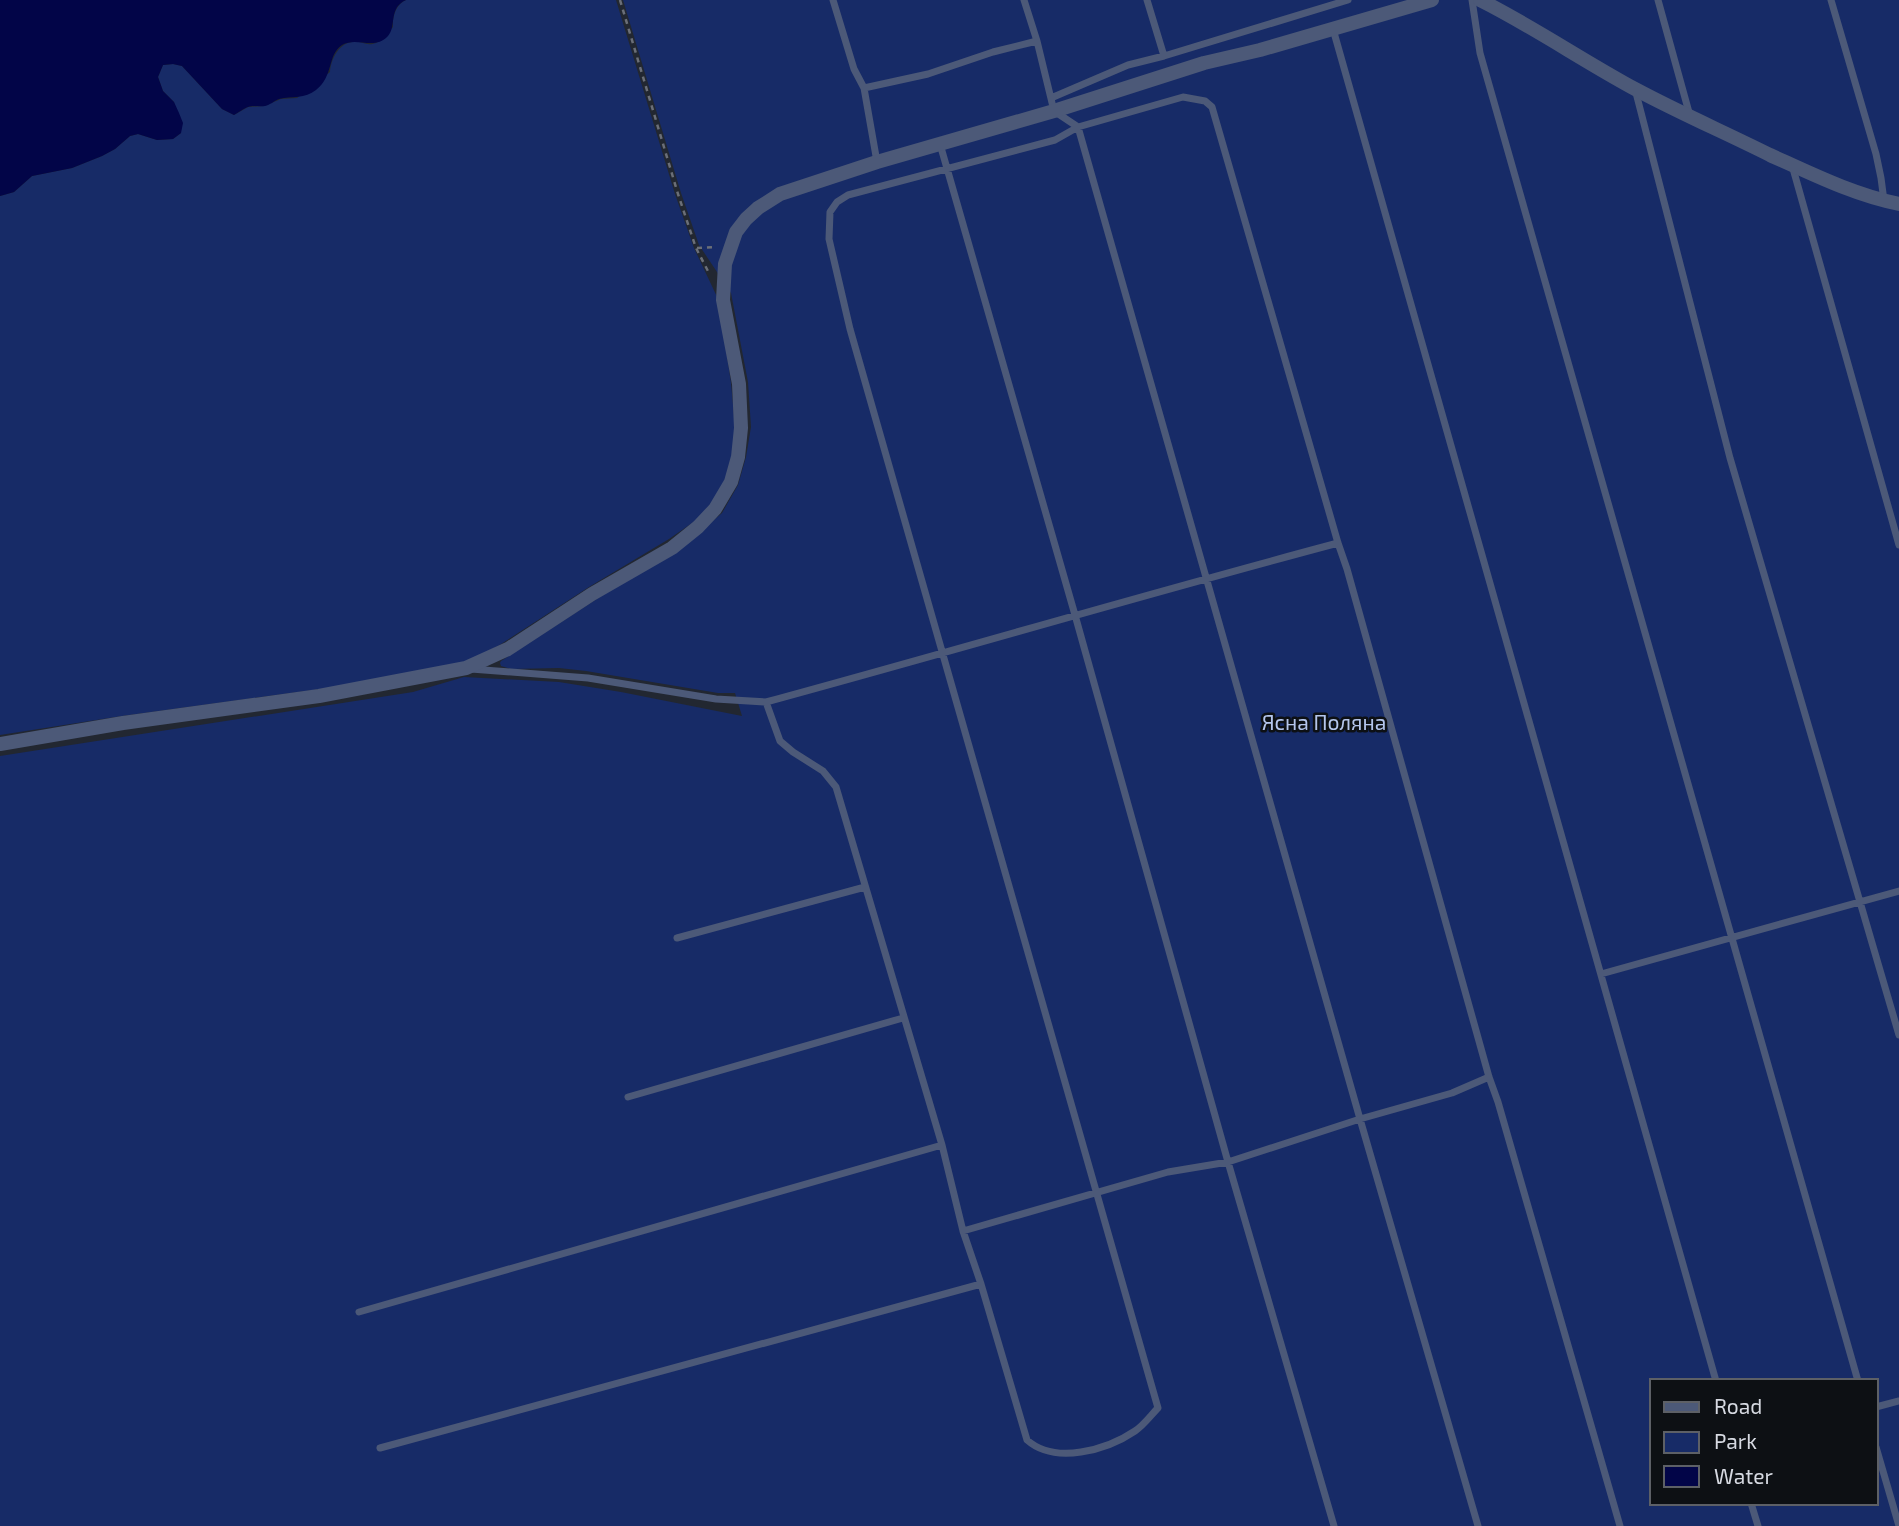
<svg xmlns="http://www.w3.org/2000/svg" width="1899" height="1526" font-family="'Exo 2',sans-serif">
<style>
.green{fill:#172b67;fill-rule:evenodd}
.water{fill:#020548}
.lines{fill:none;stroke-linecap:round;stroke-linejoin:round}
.path{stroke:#6b6f78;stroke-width:2.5;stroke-dasharray:5 5;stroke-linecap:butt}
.lane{stroke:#4c5978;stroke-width:7}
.street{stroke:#4c5978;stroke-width:14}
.labels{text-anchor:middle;stroke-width:5;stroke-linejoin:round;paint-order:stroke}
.park-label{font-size:21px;fill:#b4c5ec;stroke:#0d1014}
</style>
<rect width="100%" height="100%" fill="#222731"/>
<path class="green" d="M406 0H616L675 194 694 248 719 301 731 383 735 427 733 454 726 480 711 505 695 521 669 539 589 587 498 646 465 663 409 677 122 716 0 735V196L14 192 32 176 72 168 102 156 115 149 130 136 138 134 157 140 173 139 181 133 174 102 163 91 158 77 163 65 173 64 182 66 222 109 234 115 248 107 264 106 281 99 297 98 330 72C331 57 341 39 359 42 366 43 368 46 376 43 382 40 388 33 393 27 392 17 396 4 406 0Z
M623 0H1899V1526H0V756L413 692 464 677 559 682 621 692 742 716 735 693H718L586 671 559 668 511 669 501 666 500 663 501 661 700 532 722 513 738 485 746 457 751 427 748 382 731 293 699 245 681 193ZM1652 1381H1876V1503H1652Z"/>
<path class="water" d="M0 0H406C388 8 397 26 388 36 374 51 357 36 342 45 327 55 334 76 316 90 305 99 292 96 279 99 274 101 270 105 265 106 259 107 253 105 248 107 244 108 238 113 234 115L222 109 182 66 173 64 163 65 158 77 163 91 174 102 179 113 183 123 181 133 173 139 157 140 138 134 130 136 115 149 102 156 72 168 32 176 14 192 0 196Z"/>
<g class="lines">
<path class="path" d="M620 0 678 194 696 248 709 273
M697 248 715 247"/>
<path class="lane" d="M833 0 854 69 864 88 877 162
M1024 0 1037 41 1054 111 1078 127 1360 1119 1478 1526
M1147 0 1164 56
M1472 0 1480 53 1858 1381
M1658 0 1690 116
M1831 0 1876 154 1881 178 1884 201
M1333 29 1716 1381
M864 88 928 74 993 52 1037 41
M1635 89 1730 458 1899 1035
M1051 98 1128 65 1164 56 1348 0
M940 144 1075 615 1228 1162 1334 1526
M1792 165 1899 545
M1338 543C1146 594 957 650 766 702L780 741 793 752 823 771 836 787 942 1145 963 1231 981 1284 1027 1440C1055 1465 1107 1450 1135 1431 1144 1425 1151 1415 1158 1408L850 329 829 239 830 212 837 202 848 195 1055 140 1078 127 1183 97 1205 101 1212 107 1338 543 1347 569 1489 1077 1498 1102 1620 1526
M471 669 588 678 716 699 766 702
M677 938 865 887
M1601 974 1899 891
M628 1097 903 1018
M963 1231 1168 1172 1228 1162 1360 1119 1452 1093 1489 1077
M359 1312 942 1145
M1876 1407 1899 1401
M1876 1447 1899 1526
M380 1448 981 1284
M1751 1503 1758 1526"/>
<path class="street" d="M1480 0C1534 27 1583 61 1637 90 1680 113 1726 133 1770 155 1812 174 1854 195 1899 204
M0 744 123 723 319 696 466 668 508 649 592 594 672 548 698 527 715 509 731 482 738 457 741 428 739 384 723 300 725 264 736 232 746 219 758 208 780 194 877 162 1054 111 1204 63 1260 50 1432 0"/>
</g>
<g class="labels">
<g class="park-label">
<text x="1324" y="730">Ясна Поляна</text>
</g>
</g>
<rect x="1650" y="1379" width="228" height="126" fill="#0d1014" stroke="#5d6066" stroke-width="2"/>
<rect x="1664" y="1402" width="35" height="10" fill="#4c5978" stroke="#5d6066" stroke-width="2"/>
<text x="1714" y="1414" font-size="21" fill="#d6d9e1">Road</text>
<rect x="1664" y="1432" width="35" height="21" fill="#172b67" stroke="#5d6066" stroke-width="2"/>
<text x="1714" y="1449" font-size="21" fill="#d6d9e1">Park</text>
<rect x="1664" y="1466" width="35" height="21" fill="#020548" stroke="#5d6066" stroke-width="2"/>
<text x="1714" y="1484" font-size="21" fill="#d6d9e1">Water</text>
</svg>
